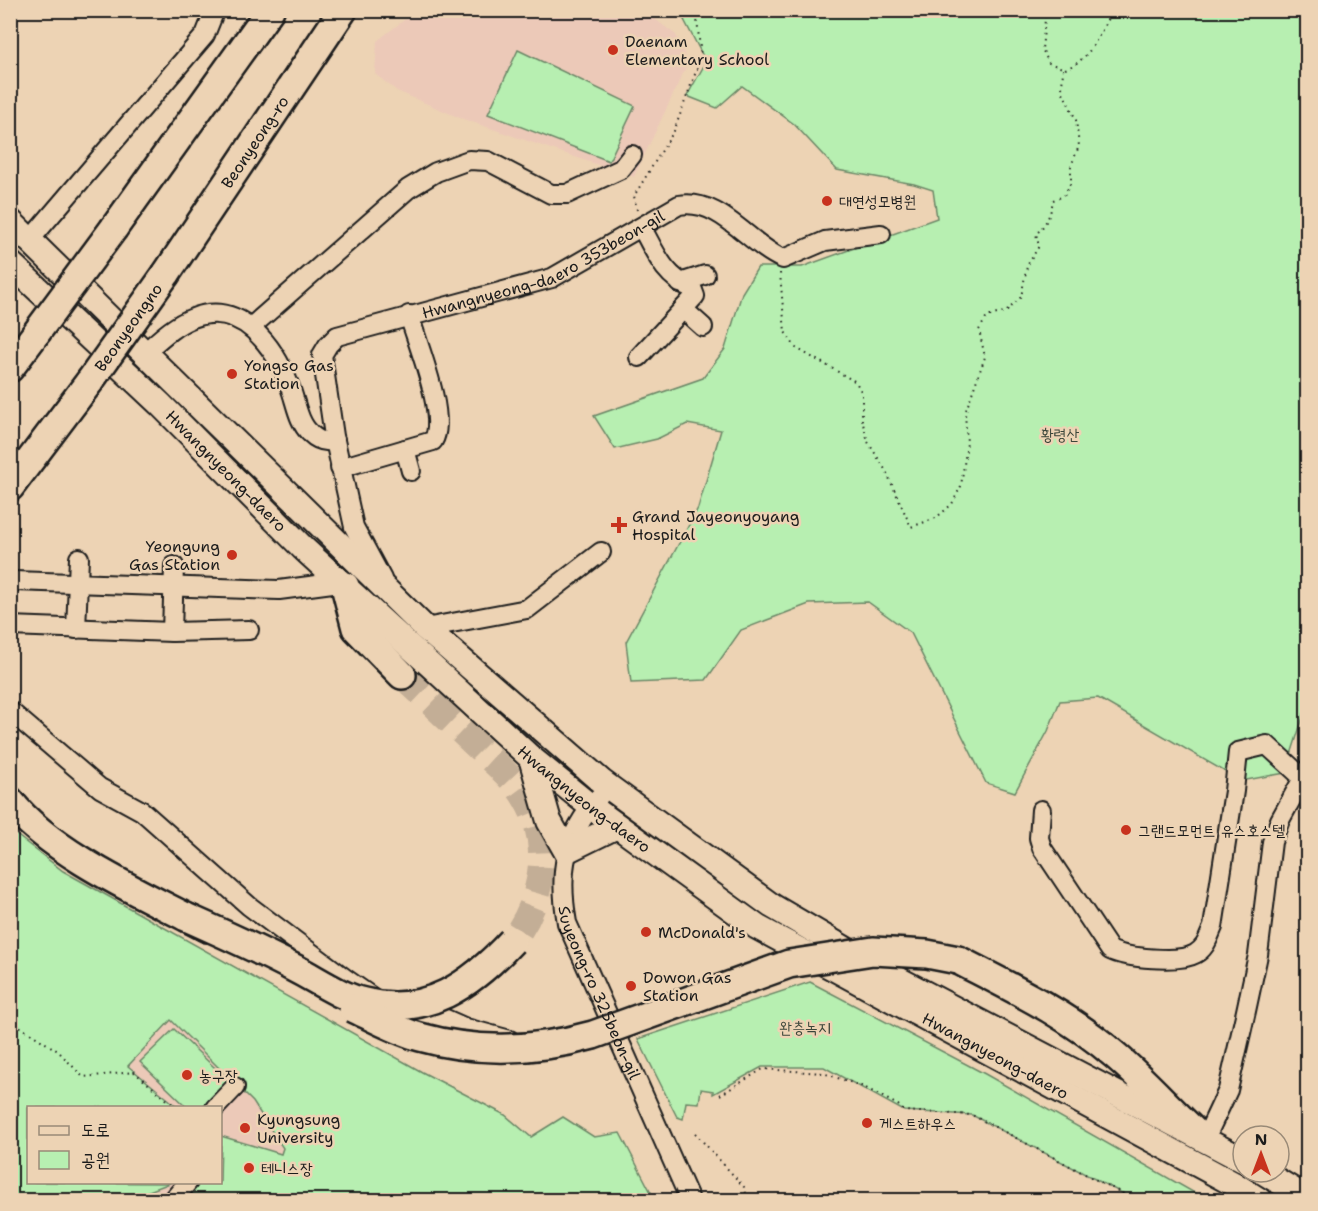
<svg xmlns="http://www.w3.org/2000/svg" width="1318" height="1211" font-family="'Shantell Sans','Poor Story',sans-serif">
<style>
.built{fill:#ecc9b8}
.green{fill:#b7efb1;stroke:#6a8666;stroke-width:1.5}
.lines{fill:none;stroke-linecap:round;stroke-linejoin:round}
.highway-tunnel{stroke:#c3ae96;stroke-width:27;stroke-dasharray:27 14;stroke-linecap:butt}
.minor-casing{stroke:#1c1c1c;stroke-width:22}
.major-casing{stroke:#1c1c1c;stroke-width:28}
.highway-casing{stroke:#1c1c1c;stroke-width:32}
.path{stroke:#1c1c1c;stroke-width:2;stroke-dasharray:1.5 4.5;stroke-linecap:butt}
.minor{stroke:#edd3b4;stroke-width:18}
.major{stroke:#edd3b4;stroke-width:24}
.highway{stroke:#edd3b4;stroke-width:27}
.highway-bridge-casing{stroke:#1c1c1c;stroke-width:32;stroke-linecap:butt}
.highway-bridge{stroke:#edd3b4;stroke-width:27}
.poi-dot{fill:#c8321e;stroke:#edd3b4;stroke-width:2}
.labels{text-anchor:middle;stroke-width:5;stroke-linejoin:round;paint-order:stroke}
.poi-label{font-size:16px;fill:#1c1c1c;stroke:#edd3b4;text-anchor:start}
.street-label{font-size:16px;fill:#1c1c1c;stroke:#edd3b4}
.park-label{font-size:16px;fill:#3b463a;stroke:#edd3b4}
</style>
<rect width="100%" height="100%" fill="#edd3b4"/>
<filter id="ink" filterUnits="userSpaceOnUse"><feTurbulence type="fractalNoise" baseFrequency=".0167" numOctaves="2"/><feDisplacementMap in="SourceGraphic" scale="12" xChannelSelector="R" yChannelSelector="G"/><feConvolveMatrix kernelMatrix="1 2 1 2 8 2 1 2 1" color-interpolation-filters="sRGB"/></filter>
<g filter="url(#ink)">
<path class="built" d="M417 10 644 11 676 35 688 63 634 177 460 118 397 91 375 74 377 41Z
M171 1020 253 1102 283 1148 267 1200H139L141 1194 170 1183 220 1182V1108L178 1107 128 1066Z"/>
<path class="green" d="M676 11H1307L1308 702 1285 773 1241 781 1098 698 1060 701 1048 731 1015 792 986 783 911 633 868 602 809 604 741 630 706 680 631 683 626 642 698 508 721 430 687 424 657 439 615 449 594 416 703 378 725 349 742 293 758 267H802L937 218 933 190 914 184 837 170 794 124 742 86 717 108 687 96 706 62 681 14Z
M518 50 635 106 609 161 488 114Z
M10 830 63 871 422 1072 505 1115 531 1137 563 1117 594 1137 620 1133 655 1200H186L191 1183 220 1182 221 1136 281 1154 283 1148 253 1102 171 1020 128 1066 178 1107 28 1108V1182L170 1183 141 1194 139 1200H11Z
M810 982 985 1074 1207 1200H1135L972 1115 904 1111 824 1067H762L713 1094V1091L701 1089 699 1103 686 1102 683 1119 677 1117 638 1039Z
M174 1029 235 1087 215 1107H187L140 1062Z"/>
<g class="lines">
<path class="highway-tunnel" d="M402 675C428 699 453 724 479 748 495 764 515 779 526 799 553 844 543 902 512 941"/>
<g class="minor-casing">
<g id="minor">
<path d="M30 240 205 35 215 10"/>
<path d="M680 283 705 275"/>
<path d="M683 309 703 327"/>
<path d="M251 327 408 189 436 172 469 160 488 161 551 194H567L621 169 632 155"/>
<path d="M144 353C159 340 174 325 193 318 241 299 275 347 290 387 296 402 298 422 310 433 318 441 325 443 335 440"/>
<path d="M639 357 695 296 692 288C665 278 655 252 642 228"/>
<path d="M405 449 411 471"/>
<path d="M340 468 433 441C448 417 417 343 409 315"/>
<path id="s1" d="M382 579 354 527 334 436 322 355 328 345 337 336 552 278 679 205C721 198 748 244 783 259L825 241 881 234"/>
<path d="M14 581 279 590 340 582"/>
<path d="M10 626 172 632 249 630"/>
<path d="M425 628 527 609 601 552"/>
<path d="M76 629 79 558"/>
<path d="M172 632 174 566"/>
<path d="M10 711 100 788 142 811 249 906 346 979 392 1011 455 1034"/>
<path id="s2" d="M599 797C564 837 558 871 567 923L690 1200"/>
<path d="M1041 810 1039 838 1042 848 1110 950C1126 958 1179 963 1195 954 1206 948 1208 938 1213 927L1234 791 1238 752 1267 745 1303 778"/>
<path d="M412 1004 466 1028 510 1040"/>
<path d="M215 1108 235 1087"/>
<path d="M1205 1139 1228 1090 1246 1011 1258 955 1272 842 1280 820 1308 769"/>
<path d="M173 1200 188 1182"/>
</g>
</g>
<g class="major-casing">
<g id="major">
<path d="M10 221 425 628 602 782 772 906 888 974 1243 1160"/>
<path id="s3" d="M10 263 160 404 303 548 531 758 590 806 757 927 1232 1183 1259 1200"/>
<path d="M531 758 549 821 566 851 617 826"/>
<path d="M1263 1172 1308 1199"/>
</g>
</g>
<g class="highway-casing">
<g id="highway">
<path d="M114 228 270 10"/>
<path id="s4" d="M166 274 343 10"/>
<path d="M10 368 37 332"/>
<path d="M10 487 90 381"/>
<path d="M345 586 356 628 402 675"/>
<path d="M10 801C52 855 147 896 207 928"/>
<path d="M958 960C1012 988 1069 1015 1116 1056 1144 1080 1169 1108 1196 1133"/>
</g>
</g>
<path class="path" d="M1046 10 1042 49 1049 63 1065 69C1091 60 1100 33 1112 10
M637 210 634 196 674 131 701 58 696 10
M780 273 785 332 796 348 856 382 862 393V420L868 442 886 471 911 527 936 518 952 504 961 486 967 443 965 413 985 357 979 330 987 317 1007 311 1021 297 1027 266 1039 246 1036 234C1046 225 1051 214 1053 200L1064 196 1071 182V166L1079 146 1076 120 1062 90 1063 69
M10 1020 58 1051 83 1077 134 1072 177 1108
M720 1095 763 1069 823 1073 864 1087 898 1105 904 1111 972 1115 1135 1200
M695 1133 744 1187 748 1200
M914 1200 915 1199"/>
<use href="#minor" class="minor"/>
<use href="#major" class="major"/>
<use href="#highway" class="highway"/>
<g class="highway-bridge-casing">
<g id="highway-bridge">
<path d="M37 332 114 228"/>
<path id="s5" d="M90 381 166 274"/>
<path d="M186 917C222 933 258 949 294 968 316 979 339 996 364 1002 426 1018 472 984 512 941"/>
<path d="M353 1008C374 1018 397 1031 420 1037 477 1053 536 1051 593 1035L789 964 873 951 927 954 958 960"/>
</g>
</g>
<use href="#highway-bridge" class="highway-bridge"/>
</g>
</g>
<g class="poi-dot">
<circle cx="613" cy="50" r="6"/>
<circle cx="827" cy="201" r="6"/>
<circle cx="232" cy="374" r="6"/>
<path d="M616 516h6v6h6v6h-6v6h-6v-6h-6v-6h6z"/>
<circle cx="232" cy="555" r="6"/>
<circle cx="1126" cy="830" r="6"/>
<circle cx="646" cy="932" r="6"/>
<circle cx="631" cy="986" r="6"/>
<circle cx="187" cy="1075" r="6"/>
<circle cx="867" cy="1123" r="6"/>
<circle cx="245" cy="1128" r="6"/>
<circle cx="249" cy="1168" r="6"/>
</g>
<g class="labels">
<g class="poi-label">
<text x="625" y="47">Daenam<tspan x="625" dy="18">Elementary School</tspan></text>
<text x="839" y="207">대연성모병원</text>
<text x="244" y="371">Yongso Gas<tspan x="244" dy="18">Station</tspan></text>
<text x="632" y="522">Grand Jayeonyoyang<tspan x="632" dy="18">Hospital</tspan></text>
<text x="220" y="552" text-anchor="end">Yeongung<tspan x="220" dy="18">Gas Station</tspan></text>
<text x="1138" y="836">그랜드모먼트 유스호스텔</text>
<text x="658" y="938">McDonald's</text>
<text x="643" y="983">Dowon Gas<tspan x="643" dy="18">Station</tspan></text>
<text x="199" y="1081">농구장</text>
<text x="257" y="1125">Kyungsung<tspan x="257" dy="18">University</tspan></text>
<text x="879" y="1129">게스트하우스</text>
<text x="261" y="1174">테니스장</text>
</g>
<g class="street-label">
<text dy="6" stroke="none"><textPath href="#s4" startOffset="159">Beonyeong-ro</textPath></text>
<text dy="6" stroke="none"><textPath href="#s1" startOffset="478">Hwangnyeong-daero 353beon-gil</textPath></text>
<text dy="6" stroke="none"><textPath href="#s5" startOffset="66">Beonyeongno</textPath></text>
<text dy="6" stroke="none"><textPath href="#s3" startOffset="300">Hwangnyeong-daero</textPath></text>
<text dy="6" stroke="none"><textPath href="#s3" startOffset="786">Hwangnyeong-daero</textPath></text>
<text dy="6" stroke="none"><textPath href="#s2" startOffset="212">Suyeong-ro 325beon-gil</textPath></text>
<text dy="6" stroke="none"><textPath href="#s3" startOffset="1272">Hwangnyeong-daero</textPath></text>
</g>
<g class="park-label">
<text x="1060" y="440">황령산</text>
<text x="805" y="1033">완층녹지</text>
</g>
</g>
<rect width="1318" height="1211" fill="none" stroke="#edd3b4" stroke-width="36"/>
<rect x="18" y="18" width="1282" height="1175" fill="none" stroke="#1c1c1c" stroke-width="2" filter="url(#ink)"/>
<rect x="27" y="1106" width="195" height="78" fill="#edd3b4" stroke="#998a77" stroke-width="1.5"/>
<rect x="39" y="1126" width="30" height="9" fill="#edd3b4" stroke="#998a77" stroke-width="1.5"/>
<text x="81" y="1136" font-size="18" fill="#1c1c1c">도로</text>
<rect x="39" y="1151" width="30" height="18" fill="#b7efb1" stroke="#998a77" stroke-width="1.5"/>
<text x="81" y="1166" font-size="18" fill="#1c1c1c">공원</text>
<g transform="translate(1261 1154)"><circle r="28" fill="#edd3b4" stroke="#998a77" stroke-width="1.5"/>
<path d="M0-4.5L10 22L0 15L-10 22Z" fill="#c8321e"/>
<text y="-9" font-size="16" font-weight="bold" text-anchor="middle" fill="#1c1c1c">N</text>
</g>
</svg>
